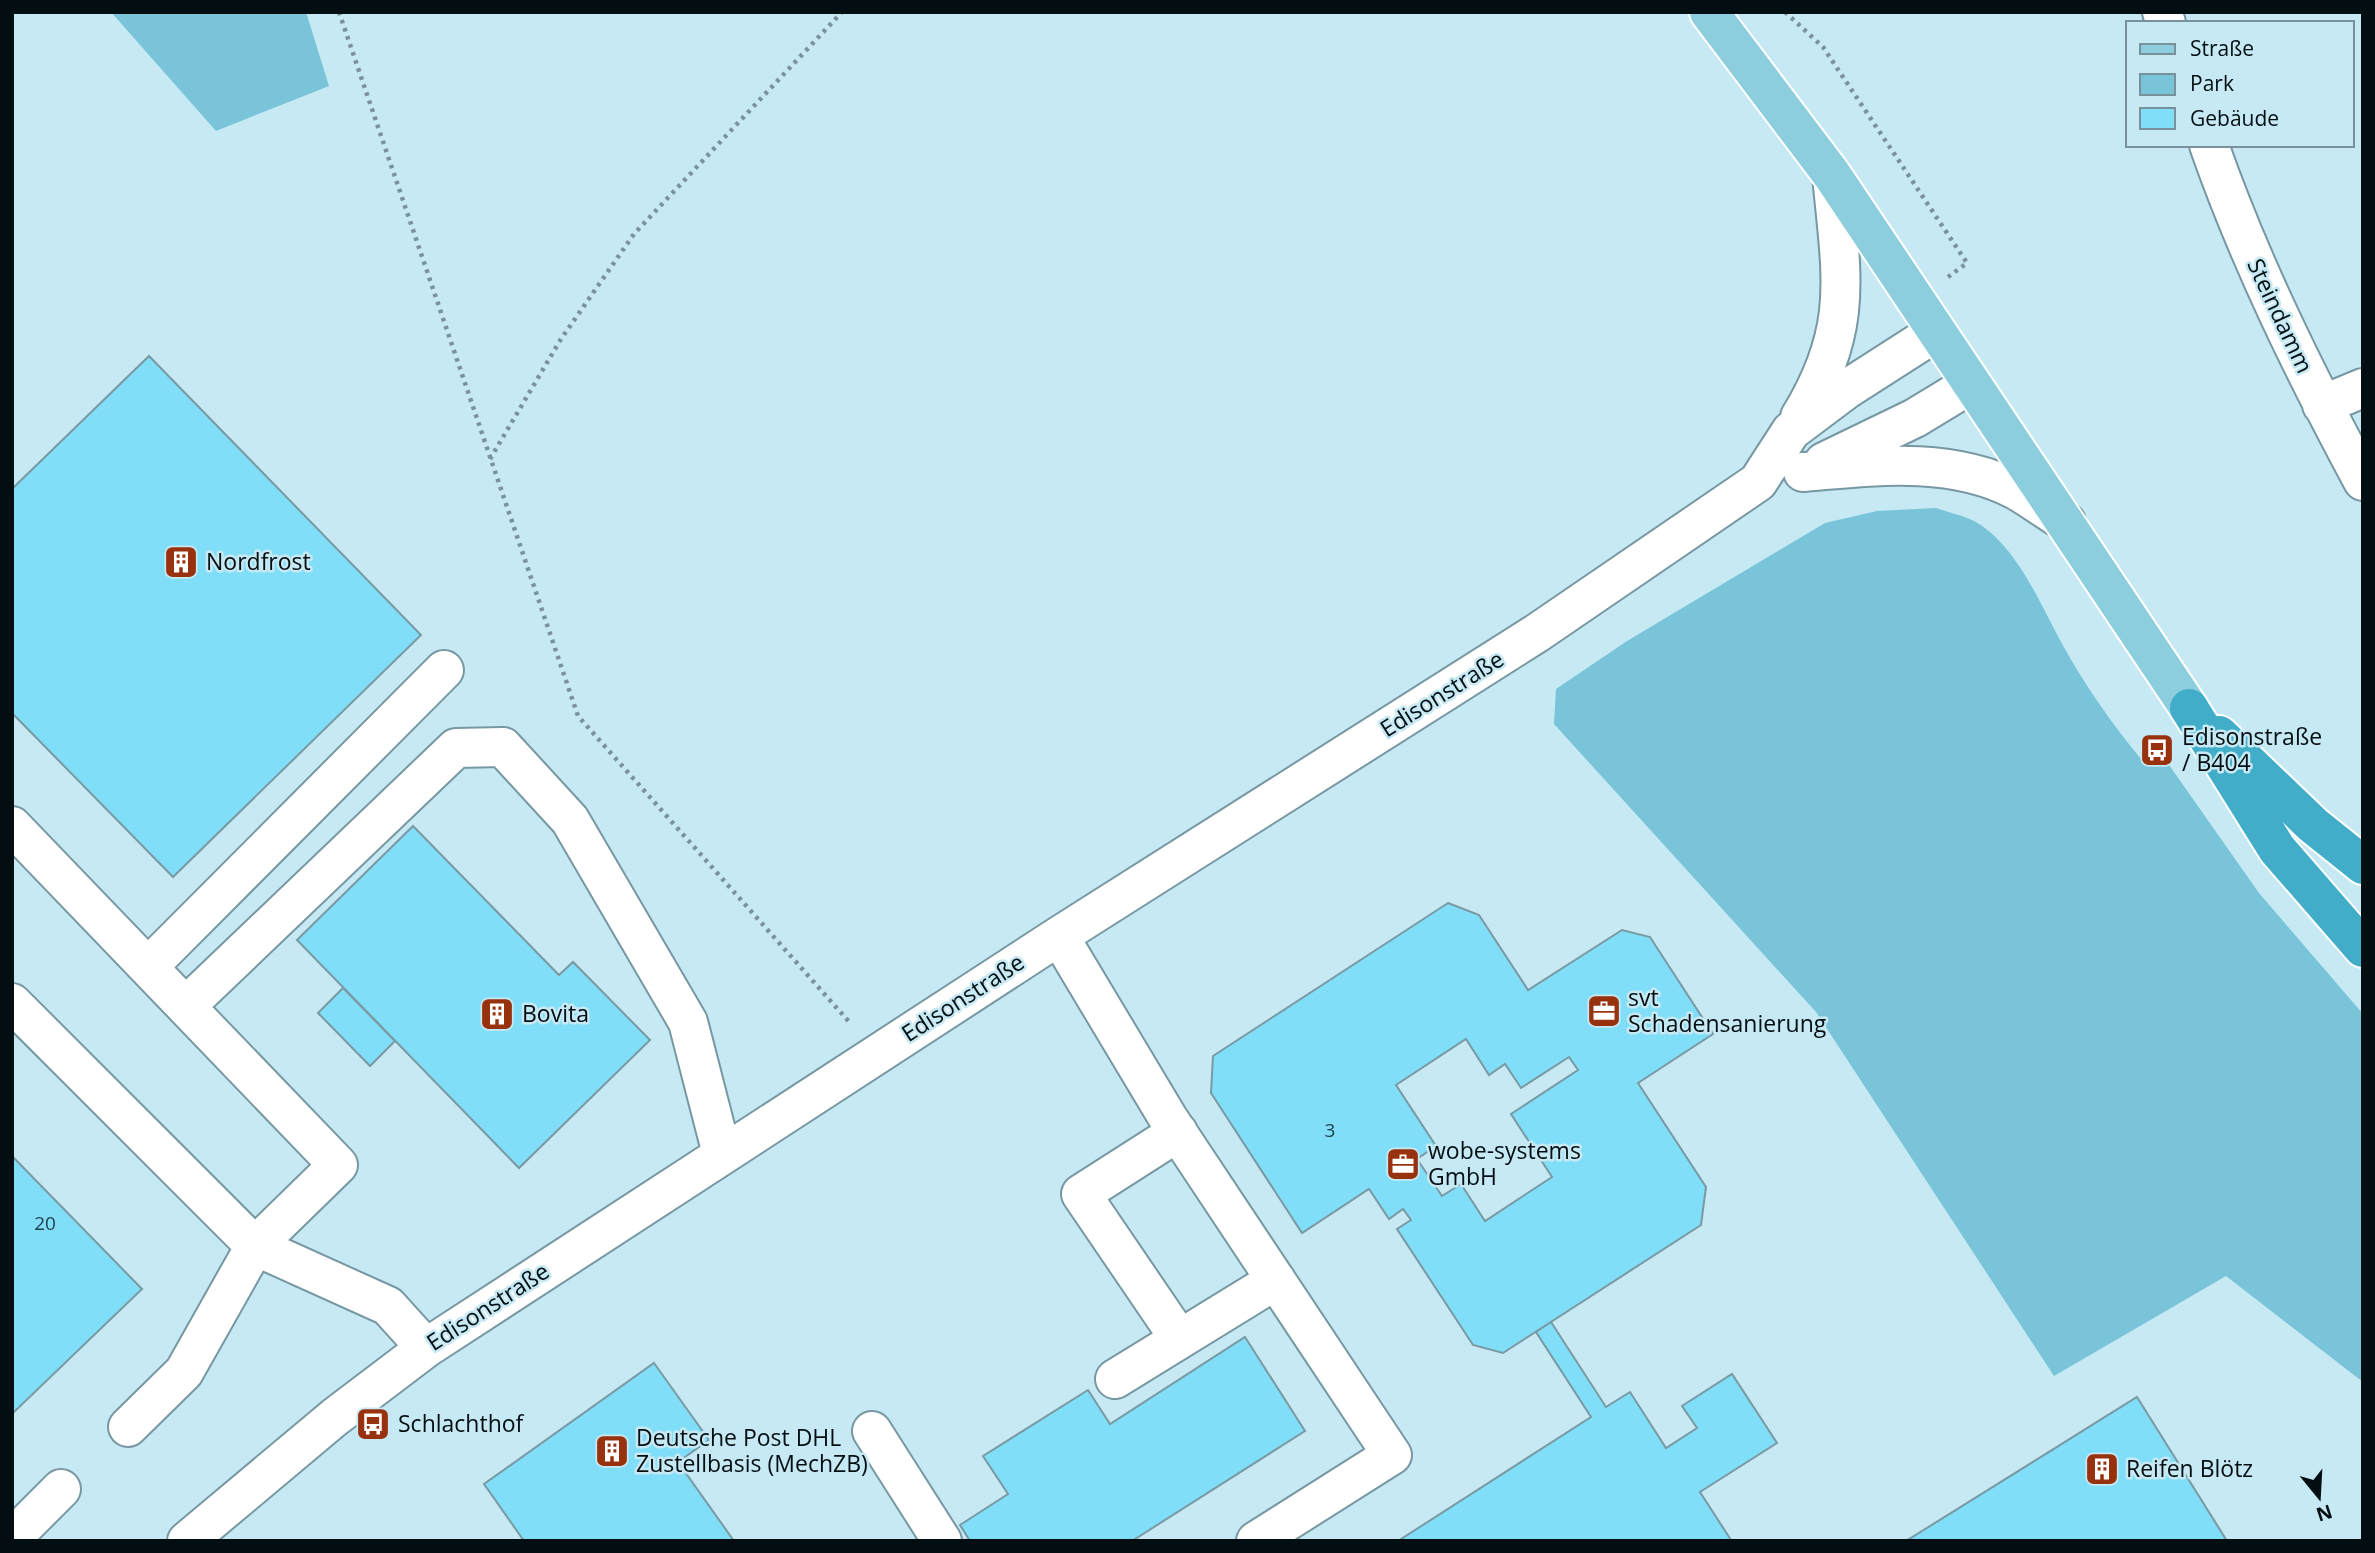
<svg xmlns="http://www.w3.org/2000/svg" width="2375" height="1553" font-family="'Open Sans',sans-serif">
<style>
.green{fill:#79c4d9}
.building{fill:#80def8;stroke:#7999a3;stroke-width:2;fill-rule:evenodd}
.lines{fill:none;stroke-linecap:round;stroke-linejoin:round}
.minor-casing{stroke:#7798a2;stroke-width:42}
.major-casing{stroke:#fff;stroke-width:42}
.highway-casing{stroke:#fff;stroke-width:42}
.path{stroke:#79929b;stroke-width:4.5;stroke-dasharray:3.5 5;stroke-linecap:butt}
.minor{stroke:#fff;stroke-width:38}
.major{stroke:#8dcede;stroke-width:38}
.highway{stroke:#41adc8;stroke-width:38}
.labels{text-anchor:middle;stroke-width:5;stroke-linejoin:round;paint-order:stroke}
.number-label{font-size:19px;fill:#22424c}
.street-label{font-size:23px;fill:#030e12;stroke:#c6e9f4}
.poi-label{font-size:23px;fill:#030e12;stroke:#c6e9f4;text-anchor:start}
</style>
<rect width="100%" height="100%" fill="#c6e9f4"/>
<path class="green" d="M111 12H306L329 86 216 131Z
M1936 508C1947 512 1961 515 1972 520 2014 541 2039 601 2060 640 2083 683 2114 727 2146 765L2162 755 2259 893 2363 1014V1382L2226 1276 2054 1376 1816 1012 1554 724 1556 689 1627 641 1825 523 1877 511Z"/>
<path class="building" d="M149 356 421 635 173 877 12 713V489Z
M413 826 559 975 573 962 650 1040 519 1168 297 940Z
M1448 903 1479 915 1528 990 1622 930 1650 937 1713 1034 1638 1083 1706 1187 1701 1225 1503 1353 1473 1345 1397 1229 1411 1220 1403 1209 1389 1219 1369 1189 1302 1233 1211 1093 1213 1056ZM1466 1039 1489 1075 1505 1064 1521 1088 1569 1057 1578 1070 1511 1114 1552 1177 1485 1221 1461 1184 1442 1196 1417 1159 1436 1146 1396 1085Z
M343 988 395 1041 370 1066 318 1013Z
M12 1156 142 1289 12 1414Z
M1551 1322 1606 1407 1630 1392 1666 1448 1697 1428 1682 1406 1732 1374 1777 1443 1700 1492 1731 1540 1398 1541 1591 1417 1536 1332Z
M1245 1337 1305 1431 1132 1541H970L960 1525 1008 1494 983 1456 1088 1390 1110 1424Z
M654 1363 709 1440 678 1462 734 1541H524L484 1484Z
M2137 1397 2227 1541H1906Z"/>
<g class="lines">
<g class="minor-casing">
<path id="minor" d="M2162 12 2166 23
M2209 145C2250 262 2305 373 2363 481
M2322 405 2363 388
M1800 417C1855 327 1841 274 1832 175
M1824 462 1915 418 1971 384
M1803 472C1874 466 1950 456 2016 490 2033 500 2049 512 2066 522
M12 826 338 1165 255 1246 184 1372 128 1427
M1059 936 1168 1118 1392 1455 1256 1541
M148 967 444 670
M12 1003 255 1246 388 1306 426 1348
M186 1006 456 748 503 747 570 820 688 1022 722 1154
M1178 1132 1081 1194 1179 1338
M1115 1379 1276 1280
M872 1431 942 1541
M12 1538 61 1489
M187 1541 335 1417 426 1348 1059 936 1537 633 1758 482 1791 431 1847 389 1936 332"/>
</g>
<g class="major-casing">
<path id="major" d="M1709 12 1832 175 2189 708"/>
</g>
<g class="highway-casing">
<path id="highway" d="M2189 708 2277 849 2363 948
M2219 735 2313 825 2363 865"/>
</g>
<path class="path" d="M339 12 578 716 851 1024
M1785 12 1823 47 1967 263 1948 277
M490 459 561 339 634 234 842 12"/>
<use href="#minor" class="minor"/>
<use href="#major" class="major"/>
<use href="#highway" class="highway"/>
</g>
<defs>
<g id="building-square" transform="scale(1.75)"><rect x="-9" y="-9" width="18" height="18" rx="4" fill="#98320e" stroke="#c6e9f4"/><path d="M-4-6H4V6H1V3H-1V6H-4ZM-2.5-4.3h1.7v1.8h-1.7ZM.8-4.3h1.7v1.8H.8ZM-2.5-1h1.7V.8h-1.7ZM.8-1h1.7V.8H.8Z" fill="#fff"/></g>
<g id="bus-square" transform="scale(1.75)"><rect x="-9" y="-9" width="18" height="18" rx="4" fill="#98320e" stroke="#c6e9f4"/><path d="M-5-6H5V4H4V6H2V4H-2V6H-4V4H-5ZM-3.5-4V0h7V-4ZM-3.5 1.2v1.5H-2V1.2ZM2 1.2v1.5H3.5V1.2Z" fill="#fff"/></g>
<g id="office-square" transform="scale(1.75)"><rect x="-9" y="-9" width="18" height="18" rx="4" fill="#98320e" stroke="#c6e9f4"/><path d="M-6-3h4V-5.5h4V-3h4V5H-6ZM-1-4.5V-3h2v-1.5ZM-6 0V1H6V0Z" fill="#fff"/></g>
</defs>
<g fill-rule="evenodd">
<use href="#building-square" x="181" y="562"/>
<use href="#bus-square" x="2157" y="750"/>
<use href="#office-square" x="1604" y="1011"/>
<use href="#building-square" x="497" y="1014"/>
<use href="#office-square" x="1403" y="1164"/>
<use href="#bus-square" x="373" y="1424"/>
<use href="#building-square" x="612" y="1451"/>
<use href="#building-square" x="2102" y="1469"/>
</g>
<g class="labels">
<g class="number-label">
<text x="1330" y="1137">3</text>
<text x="45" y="1230">20</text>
</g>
<g class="street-label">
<text transform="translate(2280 316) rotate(65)" y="8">Steindamm</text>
<text transform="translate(1442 694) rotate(-32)" y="8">Edisonstraße</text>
<text transform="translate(963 998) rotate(-33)" y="8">Edisonstraße</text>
<text transform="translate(488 1307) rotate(-33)" y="8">Edisonstraße</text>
</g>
<g class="poi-label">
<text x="206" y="570">Nordfrost</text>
<text x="2182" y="745">Edisonstraße<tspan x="2182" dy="26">/ B404</tspan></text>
<text x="1628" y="1006">svt<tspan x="1628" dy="26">Schadensanierung</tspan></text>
<text x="522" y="1022">Bovita</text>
<text x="1428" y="1159">wobe-systems<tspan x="1428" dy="26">GmbH</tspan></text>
<text x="398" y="1432">Schlachthof</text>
<text x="636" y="1446">Deutsche Post DHL<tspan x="636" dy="26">Zustellbasis (MechZB)</tspan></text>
<text x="2126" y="1477">Reifen Blötz</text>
</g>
</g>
<rect width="2375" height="1553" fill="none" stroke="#030e12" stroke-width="28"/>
<rect x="2126" y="21" width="228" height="126" fill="#c6e9f4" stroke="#78919a" stroke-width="2"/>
<rect x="2140" y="44" width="35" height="10" fill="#8dcede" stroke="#78919a" stroke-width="2"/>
<text x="2190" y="56" font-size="21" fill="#030e12">Straße</text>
<rect x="2140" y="74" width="35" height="21" fill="#79c4d9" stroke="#78919a" stroke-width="2"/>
<text x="2190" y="91" font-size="21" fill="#030e12">Park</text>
<rect x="2140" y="108" width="35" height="21" fill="#80def8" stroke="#78919a" stroke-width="2"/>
<text x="2190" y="126" font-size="21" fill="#030e12">Gebäude</text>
<g transform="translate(2319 1497) rotate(162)" stroke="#c6e9f4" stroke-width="5" paint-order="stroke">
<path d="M0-5L12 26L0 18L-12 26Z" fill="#030e12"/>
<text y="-10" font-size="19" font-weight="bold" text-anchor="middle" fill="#030e12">N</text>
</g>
</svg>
